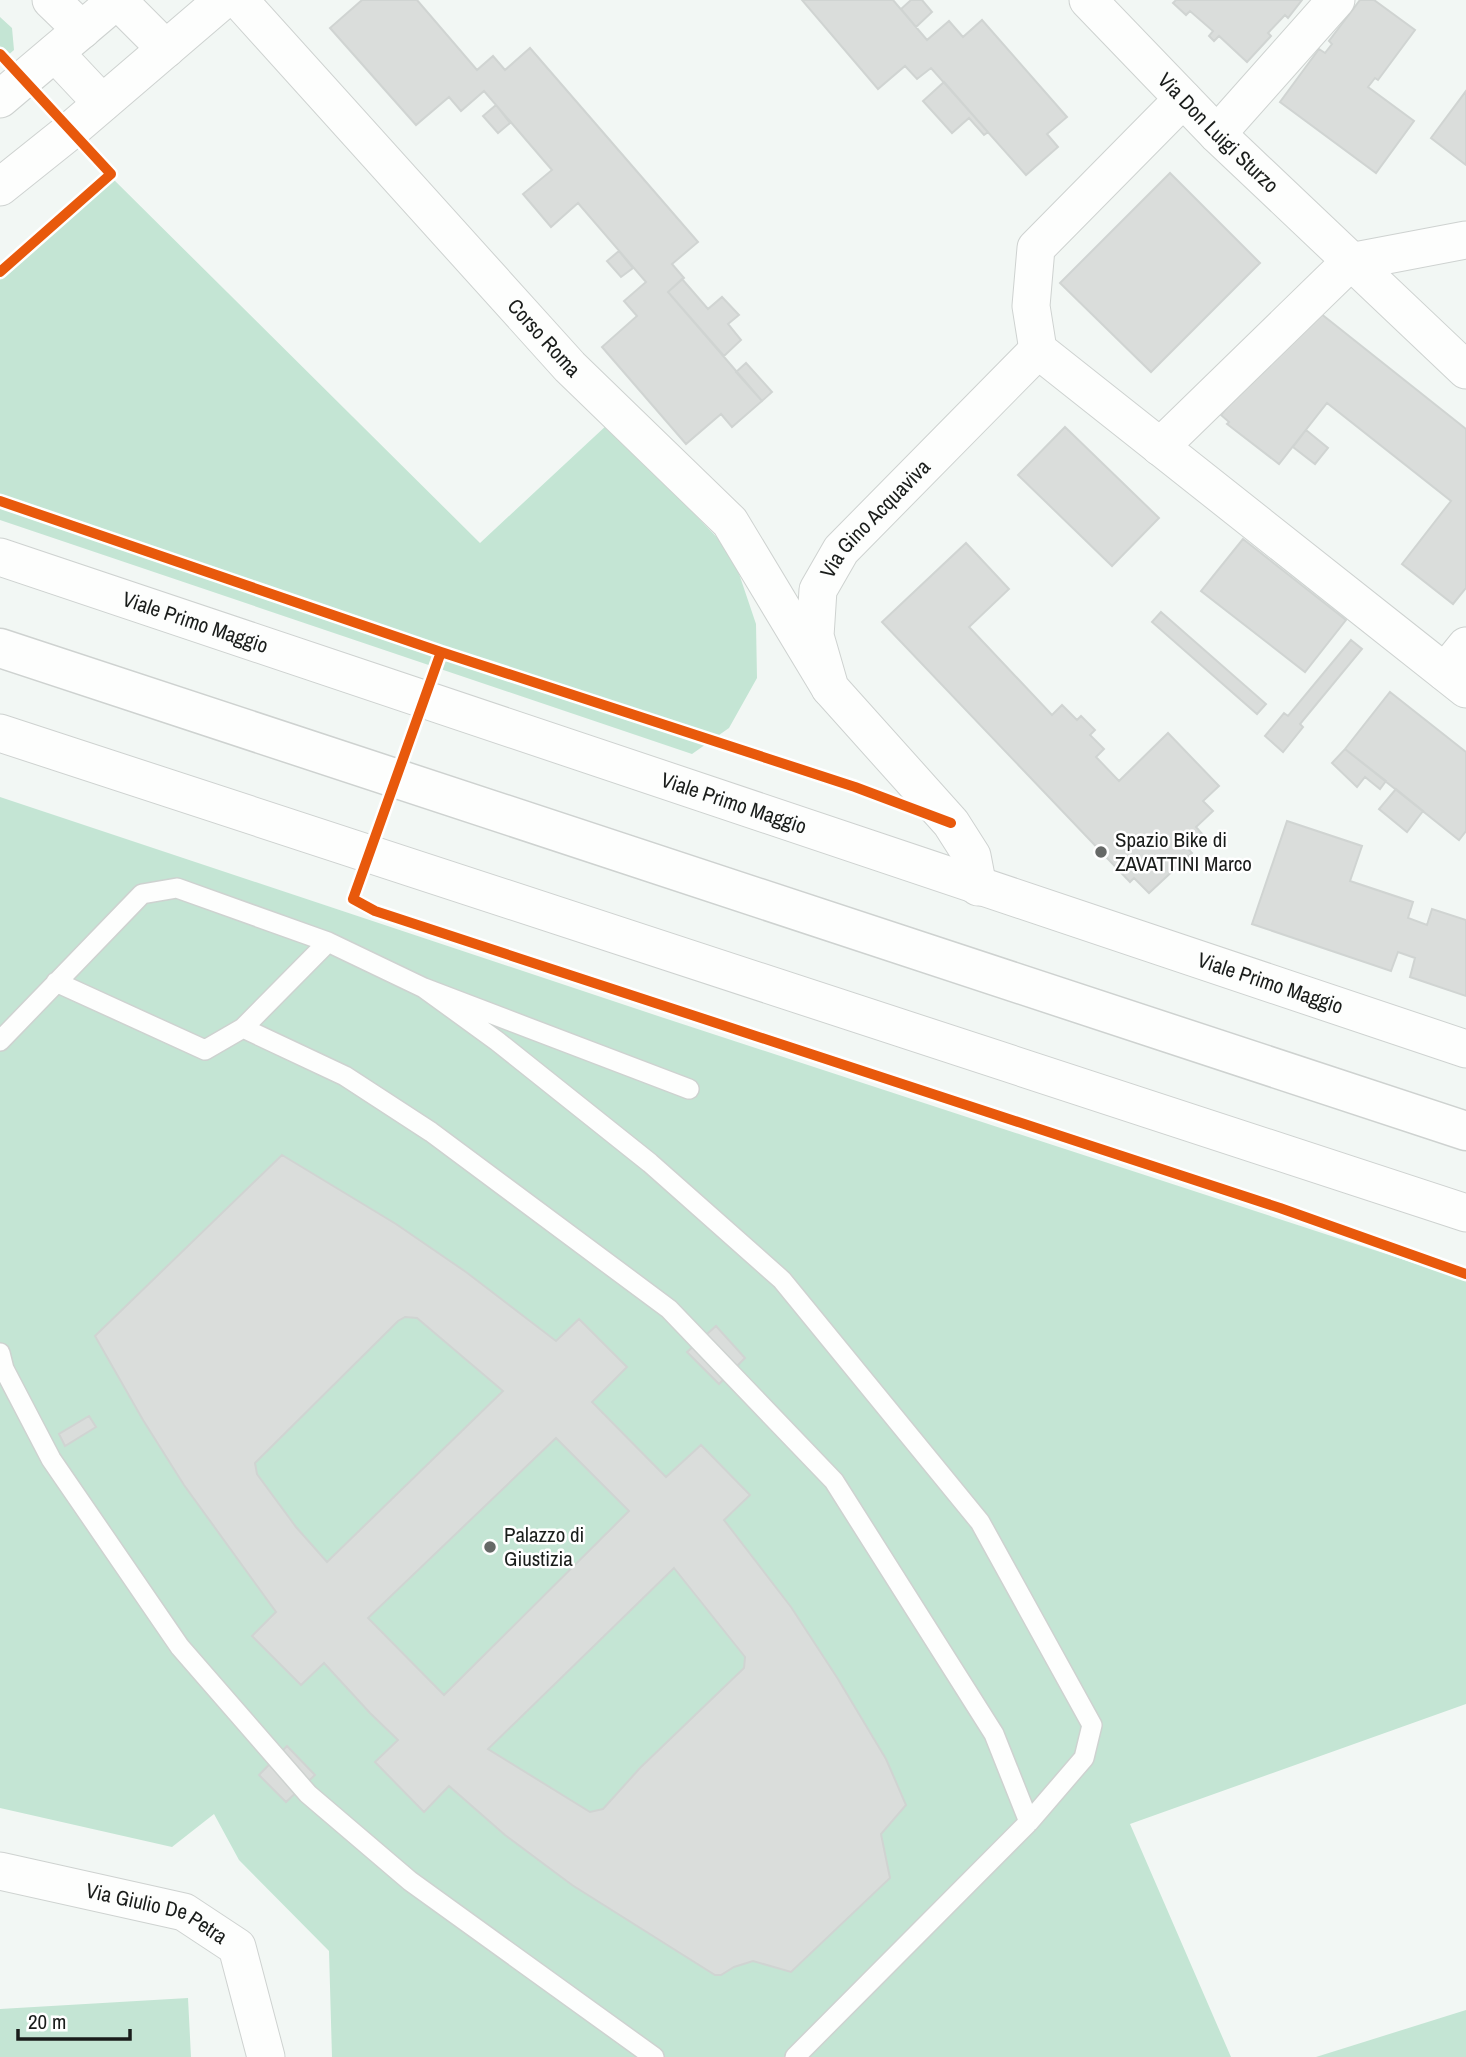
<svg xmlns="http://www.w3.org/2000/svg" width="1466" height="2057" font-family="'Archivo Narrow',sans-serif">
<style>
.green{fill:#c4e5d4}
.building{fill:#dadddb;stroke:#d0d4d2;stroke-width:2;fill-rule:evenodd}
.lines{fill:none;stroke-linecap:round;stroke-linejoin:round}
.lane-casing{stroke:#ced2d0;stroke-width:22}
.street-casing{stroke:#ced2d0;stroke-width:39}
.secondary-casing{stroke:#ced2d0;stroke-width:41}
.lane{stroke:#fdfefd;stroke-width:19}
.street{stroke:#fdfefd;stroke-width:37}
.secondary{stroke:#fdfefd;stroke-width:38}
.cycleway-casing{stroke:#fff;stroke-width:15}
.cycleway{stroke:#e8590c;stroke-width:10}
.poi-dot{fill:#666967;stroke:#fff;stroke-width:2.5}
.labels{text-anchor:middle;stroke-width:5;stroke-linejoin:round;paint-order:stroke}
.street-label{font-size:21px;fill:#1a1d1b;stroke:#fff}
.poi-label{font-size:21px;fill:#1a1d1b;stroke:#fff;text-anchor:start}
</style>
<rect width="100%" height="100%" fill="#f2f7f4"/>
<path class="green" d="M0 17 12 28 14 50 0 62Z
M105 171 480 543 608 424 732 553 756 624 757 678 729 728 692 754 0 520V270Z
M0 797 661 1017 1466 1280V1704L1130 1824 1231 2057H332L329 1951 239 1860 214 1814 172 1847 0 1808Z
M188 1998 191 2057H0V2009Z
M1466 2010V2057H1316Z"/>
<path class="building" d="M362 0H417L477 70 493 56 505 70 530 48 698 242 672 264 684 278 668 292 762 401 732 427 721 414 686 444 602 347 637 316 624 301 646 282 578 203 551 227 523 194 552 170 484 91 461 111 449 97 416 125 330 28Z
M802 0H893L927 40 949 21 963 37 982 20 1067 117 1047 134 1058 147 1026 175 931 68 917 79 905 66 878 89Z
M911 0H922L932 12 916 27 901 9Z
M1176 0H1302L1288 18 1285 15 1268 33 1271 36 1247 62 1219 36 1214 41 1209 36 1213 31 1190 11 1186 15 1173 3Z
M1360 0H1374L1415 30 1378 80 1375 78 1368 87 1414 121 1376 173 1280 102 1319 49 1325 53 1332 44 1329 41Z
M944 82 988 132 984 135 969 118 952 133 923 101Z
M1466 91V165L1431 138Z
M496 105 510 123 498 133 483 116Z
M1170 173 1260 263 1151 372 1060 283Z
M619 251 633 268 621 277 607 261Z
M682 279 708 309 722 297 739 315 728 324 741 340 724 356 668 292Z
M1310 305 1466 429V588L1453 604 1402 564 1451 501 1327 403 1279 464 1227 424 1229 422 1221 415Z
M746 363 772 392 762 401 736 372Z
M1065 427 1159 518 1112 566 1018 475Z
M1306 430 1328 448 1315 464 1293 447Z
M1243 539 1346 620 1305 672 1201 591Z
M966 543 1009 589 969 627 1052 715 1062 705 1077 720 1081 716 1095 730 1090 735 1104 749 1096 757 1119 781 1168 733 1219 786 1203 801 1213 811 1196 827 1203 835 1189 850 1192 853 1149 893 1134 878 1130 882 882 622Z
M1161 612 1266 704 1257 714 1152 622Z
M1351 640 1362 649 1300 724 1303 727 1283 752 1265 736 1284 713 1288 716Z
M1390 692 1466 752V831L1459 840 1345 749Z
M1345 749 1386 781 1380 789 1365 777 1357 787 1332 763Z
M1396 789 1423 811 1407 832 1379 809Z
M1287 821 1362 846 1350 881 1413 902 1408 918 1427 925 1432 909 1466 920V996L1410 977 1415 958 1398 952 1391 971 1252 924Z
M282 1155 396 1224 466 1272 556 1341 579 1319 627 1367 592 1402 666 1477 701 1445 750 1495 724 1520 791 1607 838 1679 886 1759 906 1805 881 1834 890 1878 791 1972 753 1961 734 1967 721 1975H715L572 1885 505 1835 449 1786 424 1812 375 1762 398 1740 370 1713 324 1663 301 1685 252 1636 276 1612 184 1485 143 1420 95 1336ZM405 1317 417 1318 503 1391 327 1562 296 1527 257 1474 255 1463 398 1321ZM556 1438 629 1511 444 1695 368 1618ZM674 1568 745 1657 744 1668 640 1768 603 1809 590 1812 488 1749Z
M716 1326 745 1358 719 1384 687 1352Z
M89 1416 96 1427 65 1446 59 1434Z
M287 1746 315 1775 286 1802 259 1775Z"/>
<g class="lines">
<g class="lane-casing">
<path id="lane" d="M56 982 205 1050 243 1028 345 1076 431 1132 669 1309 834 1481 994 1734 1029 1822
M424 988 497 1041 650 1163 782 1280 980 1522 1092 1725 1084 1758 1029 1822 795 2057
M243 1028 328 942
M0 1041 142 894 177 888 328 942 424 988 689 1089
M0 1353 4 1369 51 1459 180 1647 308 1794 410 1881 654 2057"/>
</g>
<g class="street-casing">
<g id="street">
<path d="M51 0 82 30"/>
<path d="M117 0 166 49"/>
<path id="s1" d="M239 0 570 367 730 522 830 688"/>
<path id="s2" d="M1088 0 1217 134 1466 370"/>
<path d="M55 53 102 103"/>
<path d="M0 99 117 0"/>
<path d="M1183 99 1036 248 1031 306 1038 350 1466 689"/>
<path d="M1217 134 1336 0"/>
<path d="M0 187 70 131 223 0"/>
<path d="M1160 447 1350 262 1466 240"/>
<path id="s3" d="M0 557 1466 1049"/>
<path d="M1445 672 1466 646"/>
<path d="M0 733 1466 1213"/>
<path id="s4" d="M978 887 972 856 951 823 830 688 815 636 818 590 841 550 1038 350"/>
<path id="s5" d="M0 1871 184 1912 237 1947 266 2057"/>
</g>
</g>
<g class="secondary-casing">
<path id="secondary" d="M0 648 1466 1131"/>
</g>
<use href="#lane" class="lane"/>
<use href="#street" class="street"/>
<use href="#secondary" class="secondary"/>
<g class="cycleway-casing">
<path id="cycleway" d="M0 54 111 174 0 272
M0 501 441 652 855 787 951 823
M441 652 353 899 375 911 1280 1208 1466 1274"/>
</g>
<use href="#cycleway" class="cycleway"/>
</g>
<g class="poi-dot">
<circle cx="1101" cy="852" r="7"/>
<circle cx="490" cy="1547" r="7"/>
</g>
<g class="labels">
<g class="street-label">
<text dy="7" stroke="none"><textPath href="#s2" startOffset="186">Via Don Luigi Sturzo</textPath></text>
<text dy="7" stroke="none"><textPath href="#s1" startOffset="455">Corso Roma</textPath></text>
<text dy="7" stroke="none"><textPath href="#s4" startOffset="444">Via Gino Acquaviva</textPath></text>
<text dy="7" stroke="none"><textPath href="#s3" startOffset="206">Viale Primo Maggio</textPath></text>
<text dy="7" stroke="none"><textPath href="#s3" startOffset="774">Viale Primo Maggio</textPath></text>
<text dy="7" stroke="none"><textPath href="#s3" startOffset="1340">Viale Primo Maggio</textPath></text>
<text dy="7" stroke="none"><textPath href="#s5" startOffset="163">Via Giulio De Petra</textPath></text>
</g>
<g class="poi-label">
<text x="1115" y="847">Spazio Bike di<tspan x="1115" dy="24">ZAVATTINI Marco</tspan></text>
<text x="504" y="1542">Palazzo di<tspan x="504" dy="24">Giustizia</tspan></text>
</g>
</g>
<path d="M18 2029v10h112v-10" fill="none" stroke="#1a1d1b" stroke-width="3.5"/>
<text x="28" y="2029" font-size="21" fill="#1a1d1b" stroke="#ffffff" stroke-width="5" paint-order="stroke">20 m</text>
</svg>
